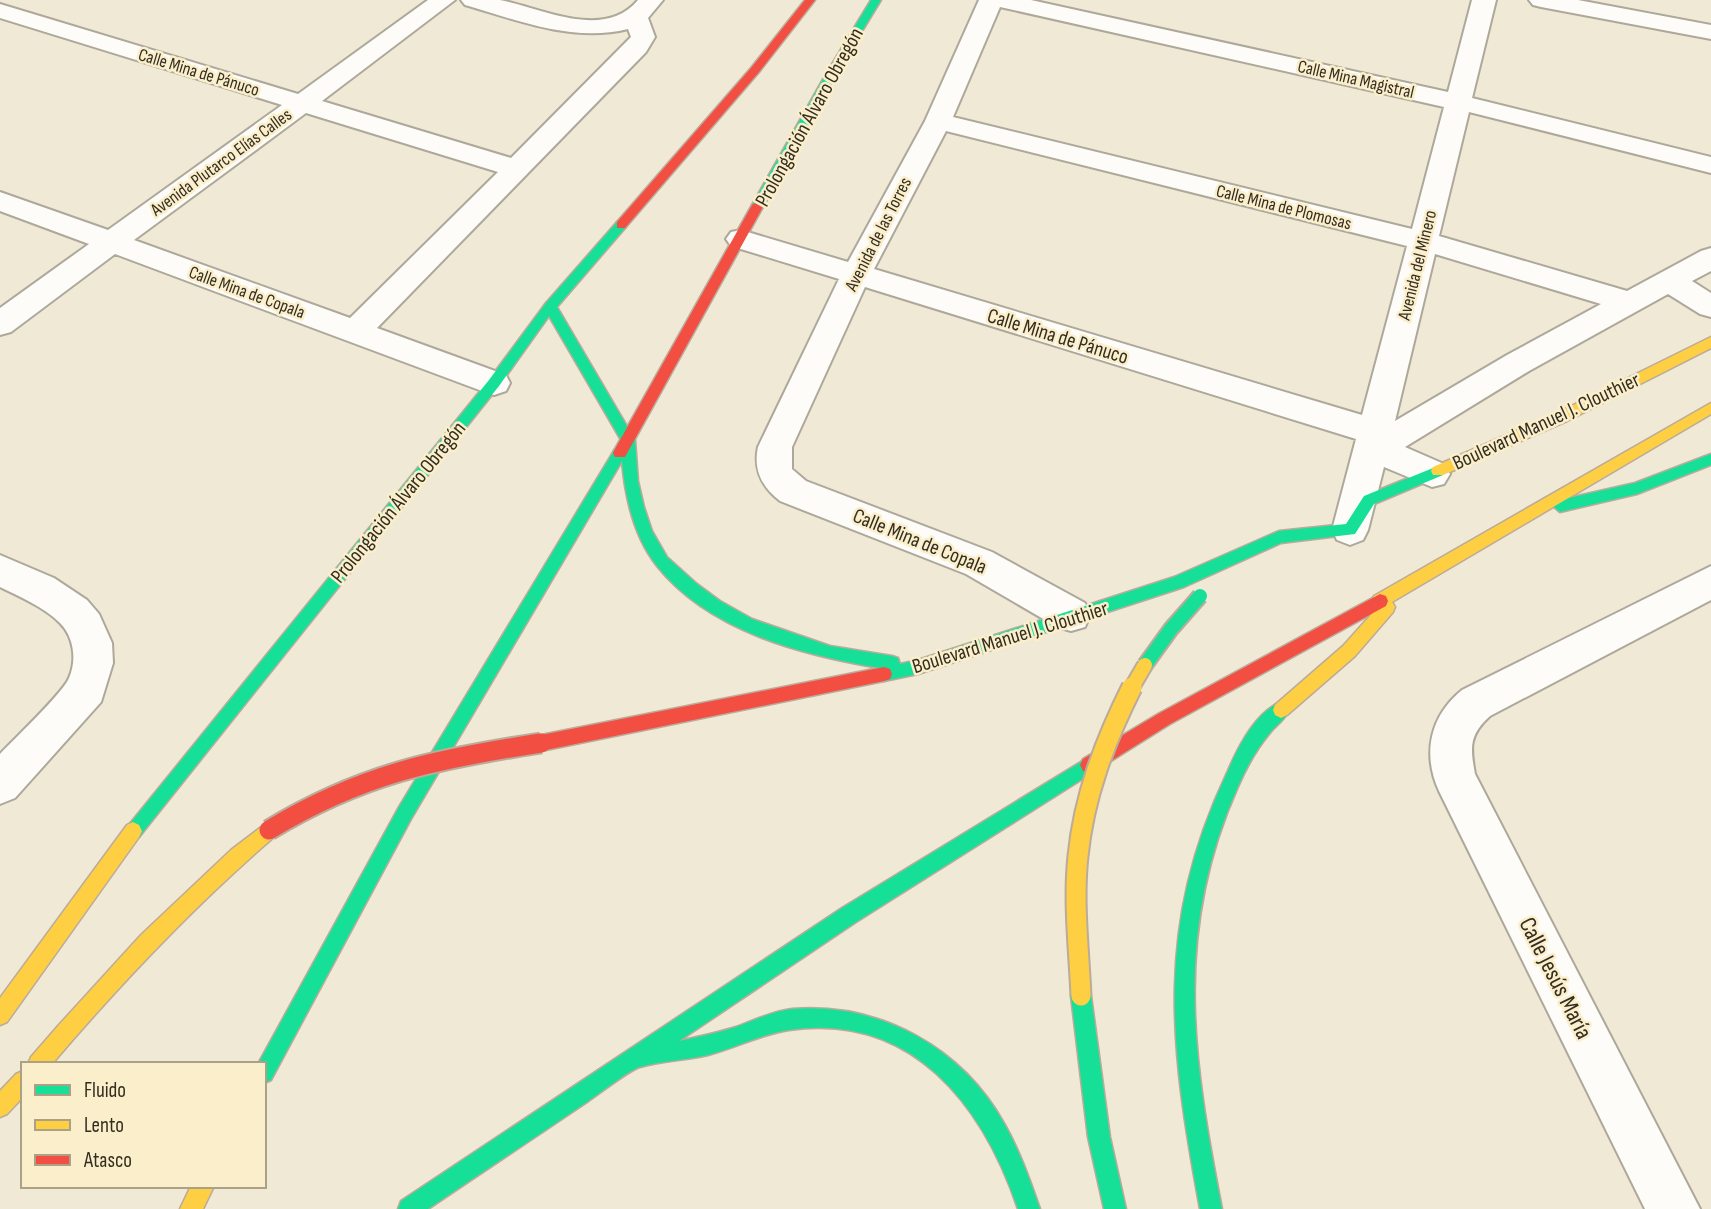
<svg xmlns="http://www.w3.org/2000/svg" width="1711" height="1209" font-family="'Sofia Sans Condensed',sans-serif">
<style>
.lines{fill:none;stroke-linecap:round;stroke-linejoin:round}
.street-casing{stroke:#ada89a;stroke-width:4}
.fast-casing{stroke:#bbab9b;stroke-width:3}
.slow-casing{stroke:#bbab9b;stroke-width:3}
.jam-casing{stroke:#bbab9b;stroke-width:3}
.street{fill:#fdfcf9;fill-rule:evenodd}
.fast{fill:#16e098;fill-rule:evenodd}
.slow{fill:#ffcf43;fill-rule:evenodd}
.jam{fill:#f24e42;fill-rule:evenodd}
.fast-bridge-casing{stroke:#bbab9b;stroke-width:18;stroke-linecap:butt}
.slow-bridge-far1-casing{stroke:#bbab9b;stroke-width:18;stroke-linecap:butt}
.slow-bridge-casing{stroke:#bbab9b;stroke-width:23;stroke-linecap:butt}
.jam-bridge-casing{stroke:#bbab9b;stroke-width:23;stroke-linecap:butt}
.fast-bridge{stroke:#16e098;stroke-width:14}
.slow-bridge-far1{stroke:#ffcf43;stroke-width:14}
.slow-bridge{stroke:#ffcf43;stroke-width:19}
.jam-bridge{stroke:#f24e42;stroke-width:19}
.labels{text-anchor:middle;stroke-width:5;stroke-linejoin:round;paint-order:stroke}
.far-street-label{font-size:18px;fill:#332e21;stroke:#fbeecb}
.street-label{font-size:21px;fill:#332e21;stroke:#fbeecb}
.near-street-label{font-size:24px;fill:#332e21;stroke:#fbeecb}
</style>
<rect width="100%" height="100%" fill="#f0e9d6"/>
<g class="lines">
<g class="street-casing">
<path id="street" d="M428 0H455L322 101 511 158 631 37 628 29C573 43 517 20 465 5L461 0C474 0 488 0 500 0 542 8 604 41 638 0H663L648 18 655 37 646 52 377 328 506 375 510 383 506 391 494 395 482 391 115 254 11 332 0 335V308L89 244 0 211V192L108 230 282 105 0 18V4L298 94ZM306 113 498 172 350 318 134 240Z
M979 0H1031L1448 92 1472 0H1496L1472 98 1711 157V173L1469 112 1439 236 1627 291 1701 251 1711 248V271L1692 281 1711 293V317L1700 314 1668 294 1529 371 1405 447 1444 464 1450 474 1444 484 1432 487 1384 467 1368 530 1363 540 1350 545 1337 540 1332 530 1356 439 865 287 792 447V469L806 481 992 552 1085 603 1090 615 1085 627 1071 631 1057 627 966 574 780 501C762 487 753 470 758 447L839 279 731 246 726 239 731 232 741 230 848 262 925 121ZM1000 7 1444 107 1412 229 953 117ZM946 131 1407 246 1362 415 874 269ZM1435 254 1601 304 1507 355 1395 421Z
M1529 0H1578L1711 25V39L1541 7 1533 5Z
M0 555 54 578 87 600 99 614 112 643 113 663 101 702 15 798 0 804V754C14 739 63 693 69 678 77 660 74 637 60 623 44 607 20 597 0 587Z
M1711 566V600L1490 716C1469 735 1470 747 1475 774L1700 1209H1645L1439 791C1422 754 1430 716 1462 690Z"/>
</g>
<g class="fast-casing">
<path id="fast" d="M871 0H881L836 74 764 205 762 208H754L752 205 826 74Z
M621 221 627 225 625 228 557 307 635 440 638 481 644 507 652 531 667 557 697 584 720 601 752 619 830 646 892 656 898 658 900 664 918 660 1174 577 1279 531 1346 524 1364 496 1438 466 1445 471 1443 475 1374 504 1355 534 1281 543 1184 587 918 674 884 681 878 679 876 674 880 668C802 655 709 631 657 566 634 537 625 497 622 461L411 819 271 1080 264 1083V1064H258L399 807 615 449 622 448 621 440 549 316 499 386 139 837 133 840 127 837 124 831 489 380 546 303 617 222Z
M1711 454V465L1637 494 1560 512 1553 506 1560 500 1635 483Z
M1281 702 1287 705 1289 710C1285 720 1275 726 1269 734 1255 751 1245 770 1237 789 1173 933 1193 1060 1222 1209H1200C1170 1047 1154 927 1227 773 1237 749 1255 712 1281 702Z
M1089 757 1095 759 1098 765 1095 771 856 922 679 1041C698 1037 717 1033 736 1027 755 1020 773 1011 792 1009 880 1002 963 1048 1005 1125 1020 1152 1030 1180 1040 1209H1018C983 1105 912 1012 789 1030 761 1034 735 1048 708 1055 686 1060 661 1061 640 1067 629 1070 599 1094 587 1102 534 1138 481 1173 428 1209H398L401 1201 842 908Z
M1081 986 1088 989 1091 996 1110 1137 1126 1209H1104L1088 1137 1071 996 1074 989Z"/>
</g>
<g class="slow-casing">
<path id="slow" d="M1711 337V348L1567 421 1443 475H1433L1431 471 1433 467 1557 413Z
M1711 403V414L1392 602 1395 607 1393 612 1355 656 1287 715 1281 718 1275 715 1273 710 1275 705 1343 646 1378 607 1372 601 1374 596Z
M269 821 275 824 278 830 275 836C194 906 121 983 52 1064H28L31 1057 58 1026 141 935 231 850Z
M133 822 139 825 142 831 139 837 7 1022 0 1025V998L127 825Z
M23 1071V1097L7 1114 0 1117V1091L16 1074Z
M191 1186H214L203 1209H180Z"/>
</g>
<g class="jam-casing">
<path id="jam" d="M805 0H815L759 72 625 228H617V222L751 68Z
M758 201 764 205 625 457H615L613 453 615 449 752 205Z
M1380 594 1386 596 1388 601 1386 606 1170 724 1095 771 1089 773 1083 771 1080 765 1083 759 1158 714Z
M884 667 890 669 892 674 890 679 884 681 541 751 535 749 532 743 535 737 541 735Z"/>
</g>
<use href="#street" class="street"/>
<use href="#fast" class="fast"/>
<use href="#slow" class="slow"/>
<use href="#jam" class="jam"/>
<g class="fast-bridge-casing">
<path id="fast-bridge" d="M1145 665 1171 629 1200 596"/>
</g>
<g class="slow-bridge-far1-casing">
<path id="slow-bridge-far1" d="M1131 689 1145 665"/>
</g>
<g class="slow-bridge-casing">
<path id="slow-bridge" d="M1081 996C1079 950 1073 902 1078 856 1084 796 1105 741 1132 687"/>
</g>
<g class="jam-bridge-casing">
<path id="jam-bridge" d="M269 830C361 774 436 759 541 743"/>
</g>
<use href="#fast-bridge" class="fast-bridge"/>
<use href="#slow-bridge-far1" class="slow-bridge-far1"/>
<use href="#slow-bridge" class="slow-bridge"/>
<use href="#jam-bridge" class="jam-bridge"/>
</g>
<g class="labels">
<g class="far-street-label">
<text transform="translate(199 72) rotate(17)" y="6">Calle Mina de Pánuco</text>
<text transform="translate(1356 79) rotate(13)" y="6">Calle Mina Magistral</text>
<text transform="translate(221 162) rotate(-36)" y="6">Avenida Plutarco Elías Calles</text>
<text transform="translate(1284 207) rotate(14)" y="6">Calle Mina de Plomosas</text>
<text transform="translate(878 234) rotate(-63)" y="6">Avenida de las Torres</text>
<text transform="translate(1417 265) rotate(-76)" y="6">Avenida del Minero</text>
<text transform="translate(247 292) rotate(20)" y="6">Calle Mina de Copala</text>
</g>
<g class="street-label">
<text transform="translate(809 117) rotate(-61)" y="7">Prolongación Álvaro Obregón</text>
<text transform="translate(1058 336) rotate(17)" y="7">Calle Mina de Pánuco</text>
<text transform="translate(1546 421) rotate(-25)" y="7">Boulevard Manuel J. Clouthier</text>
<text transform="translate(398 502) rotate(-51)" y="7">Prolongación Álvaro Obregón</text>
<text transform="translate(920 541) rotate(22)" y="7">Calle Mina de Copala</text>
<text transform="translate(1010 637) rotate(-17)" y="7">Boulevard Manuel J. Clouthier</text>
</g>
<g class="near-street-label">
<text transform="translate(1556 978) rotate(63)" y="8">Calle Jesús María</text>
</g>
</g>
<rect x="21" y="1062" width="245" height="126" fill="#fbeecb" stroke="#aba187" stroke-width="2"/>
<rect x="35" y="1085" width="35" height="10" fill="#16e098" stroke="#aba187" stroke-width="2"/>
<text x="84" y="1097" font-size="21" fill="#332e21">Fluido</text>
<rect x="35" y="1120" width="35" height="10" fill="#ffcf43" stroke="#aba187" stroke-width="2"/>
<text x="84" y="1132" font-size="21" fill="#332e21">Lento</text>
<rect x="35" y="1155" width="35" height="10" fill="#f24e42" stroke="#aba187" stroke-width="2"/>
<text x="84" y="1167" font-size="21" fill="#332e21">Atasco</text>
</svg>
